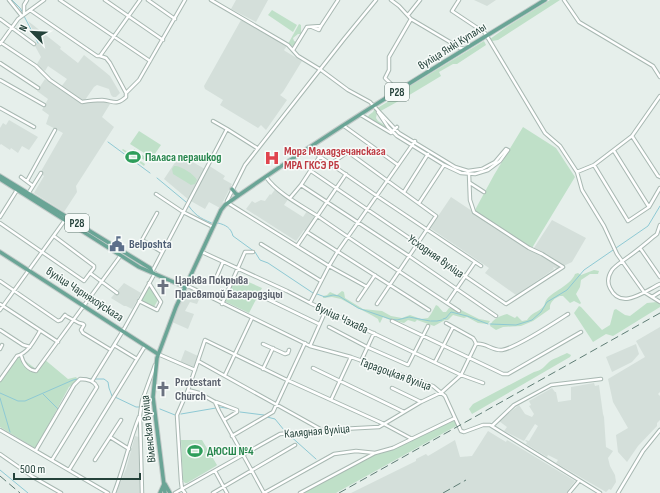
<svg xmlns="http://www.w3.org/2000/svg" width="660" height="493" font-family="'Sofia Sans Condensed',sans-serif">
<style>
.built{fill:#d4dfda}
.green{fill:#bfe0c8}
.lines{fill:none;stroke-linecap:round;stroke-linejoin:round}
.stream{stroke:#8ec9d4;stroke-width:1}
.minor-casing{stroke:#a8b8b2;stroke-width:4.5}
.major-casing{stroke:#c2cac8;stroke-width:5.5}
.minor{stroke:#fff;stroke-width:2.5}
.major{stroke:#6aa596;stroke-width:3.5}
.rail{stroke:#5f7d75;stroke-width:1;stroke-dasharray:8 4;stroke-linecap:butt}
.labels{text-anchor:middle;stroke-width:3;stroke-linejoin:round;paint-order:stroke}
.shield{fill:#f7fbf9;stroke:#637a73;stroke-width:1}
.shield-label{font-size:11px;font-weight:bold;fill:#24423a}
.street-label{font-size:12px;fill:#24423a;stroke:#f7fbf9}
.health-label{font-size:12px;font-weight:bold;fill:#be3a42;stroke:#f7fbf9;text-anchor:start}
.leisure-label{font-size:12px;font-weight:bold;fill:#27864d;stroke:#f7fbf9;text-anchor:start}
.service-label{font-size:12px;font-weight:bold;fill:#4e5e75;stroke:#f7fbf9;text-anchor:start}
.worship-label{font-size:12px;font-weight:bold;fill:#5b616d;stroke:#f7fbf9;text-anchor:start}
</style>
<rect width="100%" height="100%" fill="#e6efeb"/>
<path class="built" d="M236 0H268L256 22 231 9Z
M474 0H496L487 6Z
M241 20 287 46 284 50 285 51 302 61 283 92 280 95 287 100 266 130 261 125 258 128 220 105 223 100 205 89 204 86Z
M28 21 61 47 60 49 78 63 84 55 104 71 110 76 120 93 116 97H113L111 95 109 89 97 85 94 87 85 100H81L61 87 67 79 48 66 45 71 39 67 37 64 41 57 35 46 38 40Z
M45 79 81 103 88 101H106L109 103 110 104 102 117 114 127 76 186 77 192 64 212 34 193 44 176 40 173 63 133 46 124 49 115 42 110 48 99 37 91Z
M9 120 38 137 29 150 22 146 18 153 11 148 10 150 1 144 0 145V128L3 123 6 125Z
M180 155 205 169 208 165 225 176 223 179 232 184 220 208 209 202 205 209 189 200 164 179Z
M276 188 289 198 284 205 303 217 307 211 316 216 305 231 304 230 296 241 246 209 252 201 255 203 261 200 265 201 270 194 271 195Z
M451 197 532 251 552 220 586 238 572 262 557 269 553 267 554 269 547 274 516 295 485 273 489 268 430 228Z
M124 283 141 293 132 309 126 306H124L111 298Z
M191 289 201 295 197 304 190 302 185 311 194 314 188 329 172 322 185 291Z
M660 327V392L658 394 660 396V420L657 423V426L638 446 627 462 618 452 616 435 628 428 613 402 608 379 645 357 636 341Z
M636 344 639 354 632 362 612 372 606 357Z
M185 350 198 356 193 368 180 363Z
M594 383 595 386 599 385 603 414 604 417 606 447 613 451 608 458 610 466 615 475 616 482 611 490 609 489 606 492 556 463 558 460 548 455 547 457 526 444 527 442 525 441 526 440 529 441 538 426 535 424 524 441 504 431 507 427 499 421 519 405 525 414 532 417 534 414 529 406 531 405 529 401 552 388 555 392H556L558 402 571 400V387Z
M488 431 506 442 507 440 575 481 566 493H351L416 461V459L426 454 428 456 455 440 460 457 472 456Z
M135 436 139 437 140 493H116L126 469Z"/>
<path class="green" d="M550 0H560L498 40 492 41 490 39 508 26Z
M272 10 297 25 293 32 268 15Z
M299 24 301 25V34H298L293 38 294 41 296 42 301 37 295 45 292 46 288 44Z
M484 41 486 45 457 64H453L439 72 441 76C420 89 399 101 377 113L376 118 378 121 386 126 385 127 368 117 369 115 373 112 374 110 389 101 395 95Z
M523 127 556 148 575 177 532 248 476 212 475 210 494 175Z
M139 131 161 145 152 158 130 144Z
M123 149 131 154 134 149 148 159 146 161 141 158 140 159 136 158 145 164 144 166 122 150Z
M174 166C180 165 194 174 197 180L195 184 191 185 173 174 172 169Z
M79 226 149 269 148 271 77 228Z
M594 270 599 271 598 274H590L581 280 580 287 576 294 581 303 580 304 574 301 570 303 563 296H560C555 298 549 302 550 309L533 321 521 326 503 327 496 330 490 326C492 319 500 316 507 314L515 318 517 316 522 321 527 320C532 312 537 313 543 307 545 305 545 301 547 299 555 290 571 285 575 274L578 273 581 275Z
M235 276 262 288 249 313 224 301Z
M150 285 158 300 154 307 141 301Z
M342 291 344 292 345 298 363 309 382 311 391 316 402 318 410 315 421 319 428 318 431 314 436 305 438 306 443 312H446L449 308 459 309 479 319 490 321 488 324 478 323 467 317 464 318 453 315 448 320H445L434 326 417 320 415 322 408 320 404 323 390 320 383 317 380 323 379 322 378 319 373 316 341 299 332 297 323 298V296L327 295 330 292 337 295Z
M657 302 660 304V307L613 336 606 334 593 342 574 313 579 306 581 307 602 330 610 325 614 310 616 309 625 315 630 316 647 303Z
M567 353 571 355 570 357 472 414 469 409 473 404 534 372C542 370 543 368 549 362 554 358 562 356 567 353Z
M19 356H22L24 360 36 369 44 359 68 379 76 377 78 380 69 387 36 448H35L0 427V382Z
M455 419 458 425 336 493H303L375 454 395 448Z
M181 440H202L217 465 216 466 187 483H185L183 481Z"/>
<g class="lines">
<path class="stream" d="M12 0 20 8 23 13
M24 16 38 43
M108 142 150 173
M157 178 186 202
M188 205C197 218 203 219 216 225L218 223C226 225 231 228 233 236L255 252 260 260 268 263 313 293
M317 294 325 297 333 295 339 296 358 308 390 319 397 320 409 317 430 321
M443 319 446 318 451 312 467 316 488 324
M431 321H437L442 320
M490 324 516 325 532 320 541 312 547 302 567 290 584 270 648 226 660 206
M85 378 91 379
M95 379H104L108 382 109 388 112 396
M0 393 18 401H25L73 380 78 379
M43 394 58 409
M115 397 136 407H139
M0 398 10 432
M220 407 231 409
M160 409 175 415
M240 412 264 415
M181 414 216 408
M267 417 275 419 284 430
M288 434 316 459
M0 470 28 493"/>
<g class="minor-casing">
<path id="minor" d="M9 0 21 15
M60 0 150 61
M105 0 163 40
M148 0 175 19
M211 0 288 45 298 56 321 70 348 90 370 102 399 133 455 167 468 171 482 169 495 162 506 149 508 150
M391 0 399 6 411 19 460 48 465 49
M459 0 452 11 485 33 545 133 560 146 577 172 582 190 604 226 617 254 644 292 660 302
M564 0 579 22 648 63 653 66 660 77
M30 10 97 56H100L140 0
M24 13V5L27 0
M408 15 420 0
M0 19 34 44
M312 27 319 30 321 26
M0 42 36 66 50 80 82 102C88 101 95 100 102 100 114 101 116 106 126 97V93L139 80 185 0
M0 44 18 19 44 0
M293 50 307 27 321 26 338 0
M100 56 106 58 110 63 126 93
M0 63 38 88
M0 80 44 105
M395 93 391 84 385 78 389 70V57L411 19
M0 108 34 127
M378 112 388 127 397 136 444 165 461 173 475 174 488 170 500 161 508 150
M361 115 391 133 397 127
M213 121 227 129
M344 126 398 165
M632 136 658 176 660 177
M309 149 377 196 481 266
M614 151 649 207
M332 163 348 152 436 216 377 304
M594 165 628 221 649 207 660 188
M311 171 506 304 563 267 542 254 529 248 474 212 470 200 469 174
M577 172 594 165 632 136 660 96
M21 177 33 186
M266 177C277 193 302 206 319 217 365 249 412 280 459 311
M27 181 55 130
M470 183 484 192
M301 185 409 256 496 316
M404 192 428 154
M28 194 41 173
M156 194 183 212 213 227
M290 198 301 185 320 156
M419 203 444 165
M157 213 142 240 162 252
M0 217 17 190
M0 223 84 281 90 273 117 293
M660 225 657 234C647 242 638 250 628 257 623 261 616 265 612 270 608 276 607 282 610 288 621 311 645 291 660 284
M307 232 429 310
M54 236 94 266V268L90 273
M261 244 321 281
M297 246 346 174
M640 248 660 277
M202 252 287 291 310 303 461 375 483 383
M223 262 216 278 230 285
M152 272 227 129 257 148
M0 281 58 321 61 320 65 315 66 316 79 323 83 324 84 325 81 330 83 333 111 350
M185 287H190L310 346 351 357 433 386 445 396 461 431 464 432 483 425H490L600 493
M367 287 329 266 228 203 227 201 245 165 344 39 376 0
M259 295 319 324
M652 297 660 292
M358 300 375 275
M139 301 157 310 161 302 149 283
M310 303 329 266 338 251 415 141
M447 303 475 262
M0 304 58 342
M222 304 245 252H253
M0 310 65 220
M392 321 503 374H508L581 332
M446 323 473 338 475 341 476 344
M329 327 367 347 408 365 428 326
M0 330 23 345 30 347
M263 344 285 354 288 353 289 350
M476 344C485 342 492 351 502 350 516 348 554 323 568 314
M114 345 137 359
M310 346 326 310
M0 349 2 345
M158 354 195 370
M21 355C23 363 28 370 36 371L121 255
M198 361 322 430
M361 361 374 333
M435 362 453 327
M313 368 404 412
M263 369 273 348
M225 375 252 318
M0 380 17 356C28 353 34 341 40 331
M92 381 124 329 155 273
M392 388 421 402
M188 390 199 393 215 402 219 411 264 493
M331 400 351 357
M216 402 237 410V412L224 420
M492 426 514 405 551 385 601 379
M0 430 108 493
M232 436 273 412 305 343
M110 437 129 449
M36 450 74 385 80 379C87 379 94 380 97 387L52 460
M0 454 33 477 61 493
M95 460 121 420
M69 470 145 346
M215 471 227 493
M114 493C124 468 129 442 139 417
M142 493 140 415 142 401 155 365
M175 493 280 434 322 430 379 427 421 402 442 392 461 375 476 344
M185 493 182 489 181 481 177 415 188 390 205 340 287 380 384 424 412 439
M213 493 295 445
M264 493 334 454 356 451 375 453
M300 493 375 453 393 448 455 418
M569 493 579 481
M618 493 643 451 660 430"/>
</g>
<g class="major-casing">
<path id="major" d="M0 176 150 268 152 272
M0 179 139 267 185 287
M232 189 236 194 239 195
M0 252 158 354
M165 484 170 493
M160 493 164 484
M165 493 153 397 157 358 176 307 221 210 225 205C328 132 437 66 545 0"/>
</g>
<use href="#minor" class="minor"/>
<use href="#major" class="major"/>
<path class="rail" d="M0 476 20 493
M339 493 660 313
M443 493 466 480"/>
</g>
<defs>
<g id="stadium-bare" transform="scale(1.2)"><path d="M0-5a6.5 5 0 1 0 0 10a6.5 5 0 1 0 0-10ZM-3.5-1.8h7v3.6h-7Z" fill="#2e9e5b" stroke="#f7fbf9" stroke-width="2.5" paint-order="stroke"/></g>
<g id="hospital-bare" transform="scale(1.2)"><path d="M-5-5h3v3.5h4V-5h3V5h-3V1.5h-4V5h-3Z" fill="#e0444e" stroke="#f7fbf9" stroke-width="2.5" paint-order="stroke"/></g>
<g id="civic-bare" transform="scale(1.2)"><path d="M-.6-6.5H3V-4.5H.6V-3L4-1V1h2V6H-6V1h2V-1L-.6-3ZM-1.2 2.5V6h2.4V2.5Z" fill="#5c6f8a" stroke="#f7fbf9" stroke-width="2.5" paint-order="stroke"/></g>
<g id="church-bare" transform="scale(1.2)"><path d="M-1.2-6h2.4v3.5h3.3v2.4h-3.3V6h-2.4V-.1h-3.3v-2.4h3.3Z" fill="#6b7280" stroke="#f7fbf9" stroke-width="2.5" paint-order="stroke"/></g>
</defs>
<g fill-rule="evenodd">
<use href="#stadium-bare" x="133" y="157"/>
<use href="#hospital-bare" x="272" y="158"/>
<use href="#civic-bare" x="117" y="244"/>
<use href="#church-bare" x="163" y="287"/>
<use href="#church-bare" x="163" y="389"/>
<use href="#stadium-bare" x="195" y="451"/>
</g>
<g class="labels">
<g class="shield">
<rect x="385" y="83" width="24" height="18" rx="3"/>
<rect x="65" y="214" width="24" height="18" rx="3"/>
</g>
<g class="shield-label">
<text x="397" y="96">Р28</text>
<text x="77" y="227">Р28</text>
</g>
<g class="street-label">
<text transform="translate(452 46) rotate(-32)" y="4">вуліца Янкі Купалы</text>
<text transform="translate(436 256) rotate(35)" y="4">Усходняя вуліца</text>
<text transform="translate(85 294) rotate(33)" y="4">вуліца Чарняхоўскага</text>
<text transform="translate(342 318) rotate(25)" y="4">вуліца Чэхава</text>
<text transform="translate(396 374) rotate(20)" y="4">Гарадоцкая вуліца</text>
<text transform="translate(148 429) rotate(-96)" y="4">Віленская вуліца</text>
<text transform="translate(317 431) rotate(-5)" y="4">Калядная вуліца</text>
</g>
<g class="health-label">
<text x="284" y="155">Морг Маладзечанскага<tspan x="284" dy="14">МРА ГКСЭ РБ</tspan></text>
</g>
<g class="leisure-label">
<text x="145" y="161">Паласа перашкод</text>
<text x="207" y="455">ДЮСШ №4</text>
</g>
<g class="service-label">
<text x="129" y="248">Belposhta</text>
</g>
<g class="worship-label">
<text x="175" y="284">Царква Покрыва<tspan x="175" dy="14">Прасвятой Багародзіцы</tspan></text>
<text x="175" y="386">Protestant<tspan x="175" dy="14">Church</tspan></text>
</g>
</g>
<g transform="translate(32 32) rotate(294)" stroke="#f7fbf9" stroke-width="3" paint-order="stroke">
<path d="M0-3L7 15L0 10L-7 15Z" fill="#24423a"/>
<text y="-6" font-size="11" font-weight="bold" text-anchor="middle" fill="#24423a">N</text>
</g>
<path d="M14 473v6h126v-6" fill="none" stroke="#24423a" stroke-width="2"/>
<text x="20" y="473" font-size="12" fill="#24423a" stroke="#f7fbf9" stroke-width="3" paint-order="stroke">500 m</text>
</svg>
